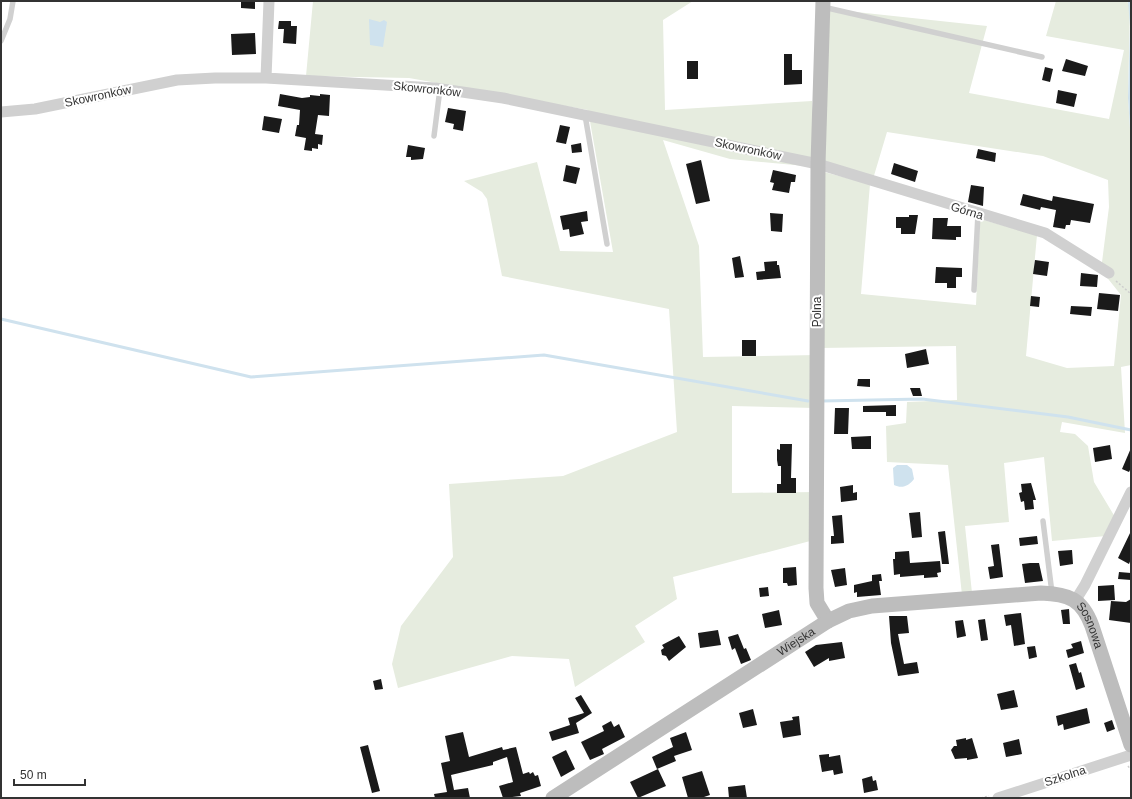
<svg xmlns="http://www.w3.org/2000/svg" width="1132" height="799" font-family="Arial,sans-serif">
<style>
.green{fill:#e6ecdf}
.water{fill:#cfe2ee}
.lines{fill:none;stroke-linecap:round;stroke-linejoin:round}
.stream{stroke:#cfe2ee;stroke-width:3}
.building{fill:#1a1a1a}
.path{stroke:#cdcdcd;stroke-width:1.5;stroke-dasharray:2 2;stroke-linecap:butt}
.lane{stroke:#d0d0d0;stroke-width:5.5}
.street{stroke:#d0d0d0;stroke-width:11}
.secondary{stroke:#bdbdbd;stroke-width:15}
.labels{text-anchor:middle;stroke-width:4;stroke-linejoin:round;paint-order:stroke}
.street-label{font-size:12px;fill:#333;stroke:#fff}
</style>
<rect width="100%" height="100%" fill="#fff"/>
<path class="green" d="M313 1H693L663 20 665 110 812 101 816 167 730 159 663 140 699 246 703 357 817 355 815 408 732 406V493L816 492 814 540 673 577 677 599 635 626 645 642 575 687 569 659 512 656 398 688 392 664 401 626 453 557 449 484 563 476 677 432 669 309 502 276 487 199 482 192 464 181 537 162 560 251 613 252 588 110 409 78 306 76Z
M1056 1H1127L1130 7 1128 98 1131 143V365L1121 367 1125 433 1062 422 1060 432 1075 434 1088 446 1094 482 1115 517 1106 536 1052 541 1044 457 1004 463 1009 522 965 526 972 593 962 595 948 465 887 462 886 426 906 423 907 402 957 400 956 346 820 348 824 172 870 184 861 294 976 305 980 219 1037 235 1026 356 1067 368 1114 366 1121 295 1101 270 1109 207 1108 180 1043 156 887 132 873 179 825 161 828 9 987 26 969 93 1109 119 1124 50 1046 36Z"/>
<path class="water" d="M1128 1H1131V143L1128 98 1130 26Z
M369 19 380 22 384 20 387 22 383 47 370 45Z
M897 465H907L912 469 914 479C909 486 902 489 894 485L893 468Z"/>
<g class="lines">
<path class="stream" d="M1 319 251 377 544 355 808 401
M822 401 922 399 1068 417 1131 430"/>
</g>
<path class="building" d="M241 1H255V9L241 8Z
M279 21H291V26H297L296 44 283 43 284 29H278Z
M255 33 256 54 232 55 231 34Z
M784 54H792V70H802V84L784 85Z
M1066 59 1088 66 1085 76 1062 71Z
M687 61H698V79H687Z
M1045 67 1053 69 1050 82 1042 80Z
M1058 90 1077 94 1074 107 1056 103Z
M280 94 302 98 310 97V95L320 96V94L330 95 329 116 318 115 315 134 323 135 322 145 318 144V149L312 148V151L304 150 306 138 295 136 297 125H299L300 110 278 106Z
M448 108 466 111 463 131 453 129 454 124 445 122Z
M264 116 282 119 279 133 262 130Z
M560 125 570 127 566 144 556 142Z
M581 143 582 152 572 153 571 145Z
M408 145 425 148 423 159 411 160V157H406Z
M978 149 996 153 995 162 976 158Z
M701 160 710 201 696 204 686 164Z
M894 163 918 171 915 182 891 174Z
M566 165 580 168 576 184 563 181Z
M773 170 796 175 795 182H791L789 193 772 190 774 183 770 182Z
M971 185 984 187 983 206 968 202Z
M1023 194 1052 201 1053 196 1094 204 1090 223 1071 220 1070 225H1066L1065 229 1053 227 1056 210 1041 207 1040 210 1020 205Z
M587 211 588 221 581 222 584 234 570 237 569 229 563 230 560 216Z
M770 213 783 214 782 232 771 231Z
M909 215H918L915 234H901V228H896V217H909Z
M933 218H948L947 226H961V237H956V240L932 239Z
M740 256 744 277 735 278 732 258Z
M1035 260 1049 262 1047 276 1033 274Z
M777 261V265H779L781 278 757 280 756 272 765 271 764 262Z
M936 267 962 268V277H956V288H947V283H935Z
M1081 273 1098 275 1097 287 1080 286Z
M1099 293 1120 295 1118 311 1097 309Z
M1031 296 1040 297 1039 307 1030 306Z
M1071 306 1092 307 1091 316 1070 314Z
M742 340H756V356H742Z
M926 349 929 364 907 368 905 354Z
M858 379H870V387L857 386Z
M910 388H920L922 396H913Z
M896 405V416H886V412H863V406Z
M835 408H849L848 434H834Z
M871 436V449H852L851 437Z
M780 444H792L791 478H796V493H777V484H781V466H778L777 460V449L780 450Z
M1110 445 1112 459 1095 462 1093 448Z
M1131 448V468L1129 472 1122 469Z
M1031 483 1036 500H1033L1034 509 1025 510 1024 501 1021 502 1019 493 1022 492 1021 484Z
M853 485V493L857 492V500L841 502 840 487Z
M920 512 922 537 912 538 909 513Z
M842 515 844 543 831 544V536H834L832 516Z
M945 531 949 564H942L938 532Z
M1131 531V559L1129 564 1118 558Z
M1037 536 1038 544 1020 546 1019 538Z
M999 544 1003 577 990 579 988 567 994 566 991 545Z
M1072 550 1073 564 1060 566 1058 551Z
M909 551 910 563 940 561 941 572 937 573 938 577 924 578V575L900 577V574L894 575 893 559H895V552Z
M1030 563H1039L1043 581 1025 583 1022 564Z
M796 567 797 585 788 586 787 583H783V568Z
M845 568 847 585 835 587 831 570Z
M1119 572 1131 573V580L1118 579Z
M881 574 882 581H879L881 595 857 597V592L854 593V585L872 581V575Z
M1114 585 1115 600 1098 601V586Z
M768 587 769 596 760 597 759 588Z
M1131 599V623L1109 620 1111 601 1126 602Z
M1069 609 1070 624H1063L1061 610Z
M779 610 782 625 765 628 762 614Z
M1021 613 1025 644 1014 646 1011 625 1006 626 1004 615Z
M889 616H907L909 633 898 634 904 664 917 662 919 673 898 676 891 643Z
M985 619 988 640 981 641 978 620Z
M963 620 966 636 957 638 955 621Z
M718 630 721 645 700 648 698 633Z
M738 634 744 649 746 648 751 660 741 664 735 648 732 650 728 637Z
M679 636 686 647 669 661 666 656 662 655 661 650 664 648 662 645Z
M1081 641 1084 653 1068 658 1066 650 1073 648 1071 644Z
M842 642 845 658 829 661V658L814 667 805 652 816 645Z
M1035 646 1037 657 1029 659 1027 647Z
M1076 663 1079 673 1081 672 1085 687 1076 690 1069 665Z
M381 679 383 689 375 690 373 681Z
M1014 690 1018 707 1001 710 997 694Z
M581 695 592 713 576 723 579 733 552 741 549 732 570 725 568 718 584 713 575 698Z
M1087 708 1090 723 1064 730 1063 724 1058 726 1056 716Z
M753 709 757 725 743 728 739 713Z
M799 716 801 735 783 738 780 722 793 720 792 717Z
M1112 720 1115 729 1107 732 1104 723Z
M611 721 614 727 619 724 625 737 602 749 604 754 590 760 581 742 604 731 602 726Z
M463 732 469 757 502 747 503 750 516 747 523 774 529 772 530 774 533 772 535 776 538 775 541 786 520 793 521 796 503 798 499 786 513 782 507 757 493 762V765L451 775 454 790 468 788 470 798H435L434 794 447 792 441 763 450 761 445 736Z
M686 732 692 750 674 756 676 761 657 769 652 757 673 747 670 738Z
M966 738V740L972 738 978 758 967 760V758L955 759 951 750 954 746H957L956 740Z
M1019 739 1022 754 1006 757 1003 743Z
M368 745 380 791 372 793 360 747Z
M566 750 575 769 561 777 552 757Z
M829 754V757L840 755 843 773 834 775 833 770 822 772 819 755Z
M658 769 666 786 638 798 630 782Z
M702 771 710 795 701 798H688L682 777Z
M872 776 873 781 876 780 878 790 864 793 862 779Z
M745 785 747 798H729L728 787Z"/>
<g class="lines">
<path class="path" d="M1116 281 1131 294
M1128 766 1131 770
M981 798 989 796"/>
<path class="lane" d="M823 7 1042 57
M1 41 10 19 13 1
M585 115 607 244
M434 136 440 89
M974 290 978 214
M1043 521 1052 593"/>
<path class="street" d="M266 78 269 1
M1 112 35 109 177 80 215 78H266L435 88 503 98 818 164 1045 233 1109 273
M1075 601 1085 585 1131 492
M998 798 1131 755"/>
<g class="secondary">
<path d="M823 1 818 164 816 588 817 603 828 621"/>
<path id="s1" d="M553 798 828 621 849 611 872 606 1041 593C1069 594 1082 599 1092 626L1131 745"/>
</g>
</g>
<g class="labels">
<g class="street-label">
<text transform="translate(427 89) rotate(6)" y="4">Skowronków</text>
<text transform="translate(98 96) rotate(-12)" y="4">Skowronków</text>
<text transform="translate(748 149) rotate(12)" y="4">Skowronków</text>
<text transform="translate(967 211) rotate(17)" y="4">Górna</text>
<text transform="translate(817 312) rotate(-90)" y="4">Polna</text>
<text dy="4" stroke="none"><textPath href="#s1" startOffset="608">Sosnowa</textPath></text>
<text dy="4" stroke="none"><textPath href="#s1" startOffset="289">Wiejska</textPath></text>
<text transform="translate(1065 776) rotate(-18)" y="4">Szkolna</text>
</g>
</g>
<rect width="1132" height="799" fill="none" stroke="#333333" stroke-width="4"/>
<path d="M14 779v6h71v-6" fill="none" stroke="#333333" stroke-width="2"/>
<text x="20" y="779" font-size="12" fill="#333333" stroke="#ffffff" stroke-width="3" paint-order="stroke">50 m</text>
</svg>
